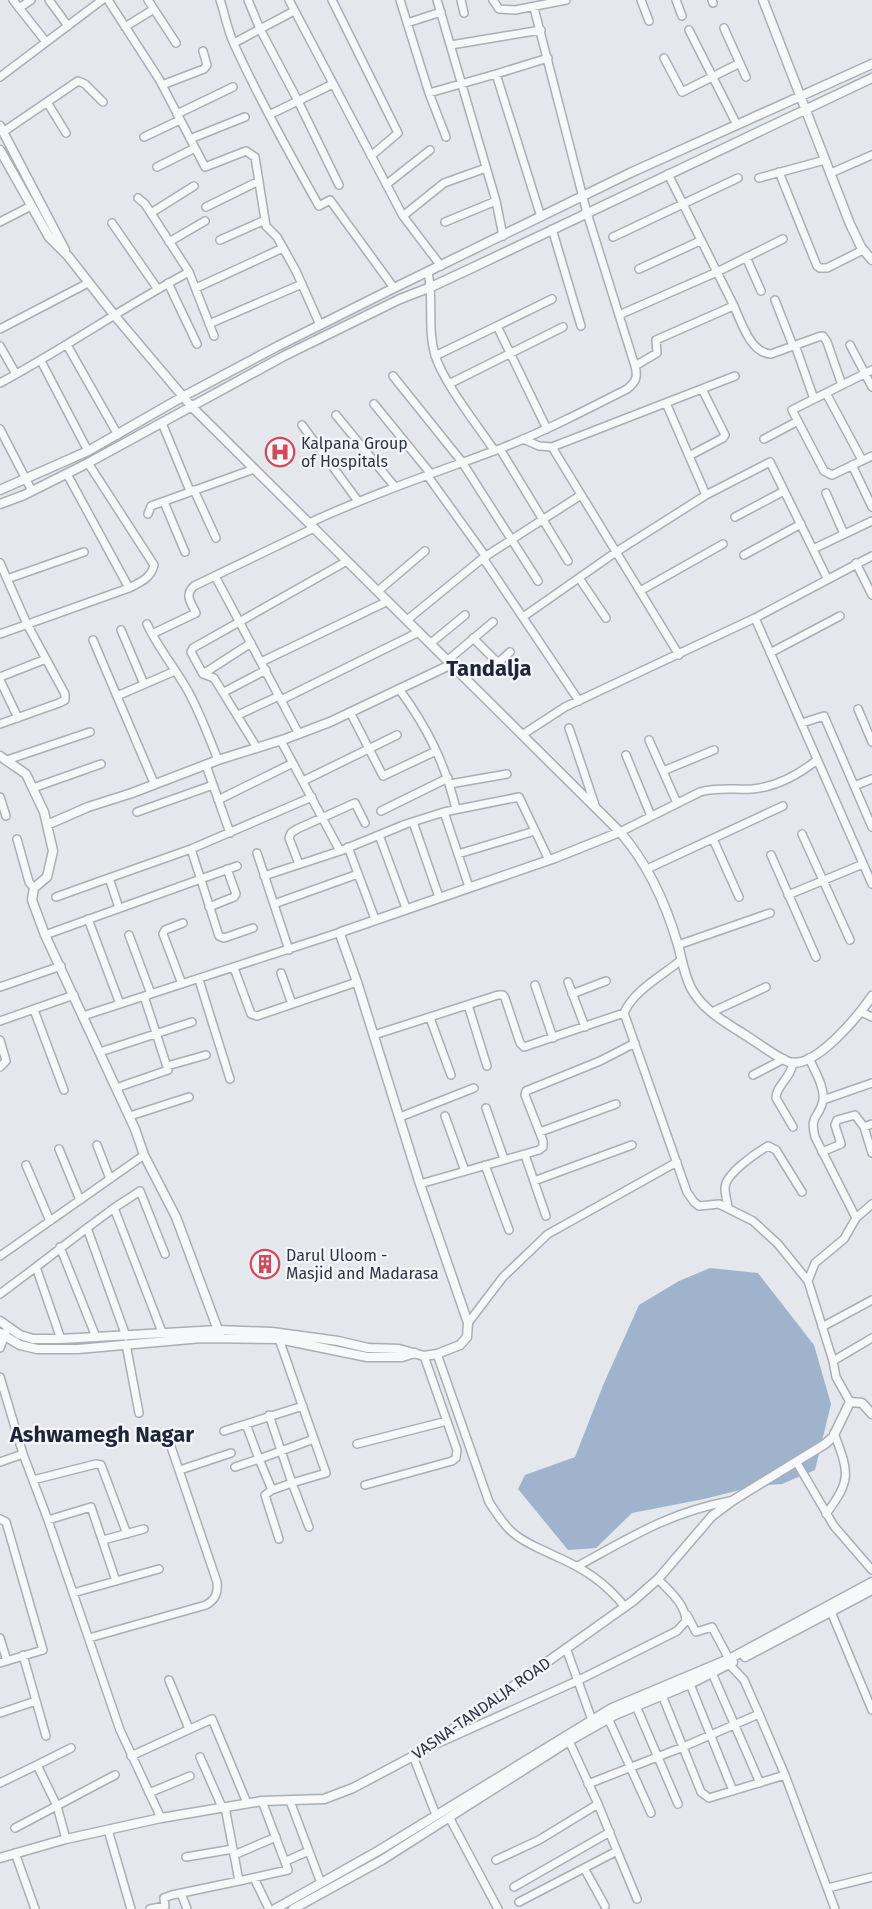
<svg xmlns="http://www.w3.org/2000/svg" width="872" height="1909" font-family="'Fira Sans',sans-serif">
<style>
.water{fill:#9fb4cc}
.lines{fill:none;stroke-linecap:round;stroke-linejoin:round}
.minor-casing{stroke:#a9aeb7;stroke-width:10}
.tertiary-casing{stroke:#a9aeb7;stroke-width:11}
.minor{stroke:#f7f8fa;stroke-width:7}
.tertiary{stroke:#f7f8fa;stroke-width:8}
.labels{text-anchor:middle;stroke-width:4.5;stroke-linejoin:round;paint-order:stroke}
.poi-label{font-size:16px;fill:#2b3445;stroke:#f4f6f9;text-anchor:start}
.street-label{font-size:16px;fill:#2b3445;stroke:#f4f6f9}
.district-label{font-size:22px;font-weight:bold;fill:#1d2536;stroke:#f4f6f9}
</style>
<rect width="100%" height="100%" fill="#e4e7ec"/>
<path class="water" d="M710 1268 758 1273 814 1345 831 1404 815 1470 782 1484 756 1486 704 1499 632 1513 596 1548 568 1550 518 1489 525 1475 575 1457 604 1383 639 1305 679 1281Z"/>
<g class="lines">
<g class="minor-casing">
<path id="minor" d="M13 0 46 42
M49 0 68 26
M108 0 159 79 205 167 246 151 255 157 266 226 277 237 296 271 320 325
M148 0 176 43
M220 0C225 14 227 29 234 44 259 99 289 153 319 206L330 200 394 288
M248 0 260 29 298 101 339 185
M289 0 403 216 441 266
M332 0 398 133 371 156
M400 0 429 93 496 74 541 217
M437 0 496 201 503 236
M461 0 464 13
M493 0 499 9 515 10 566 0
M641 0 649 21
M676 0 682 16
M712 0 713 3
M19 8 31 0
M407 23 441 12
M125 27 154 9
M724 28 746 77
M689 30 737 125
M234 43 294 11
M451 45 541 30
M664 58 682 92 740 63
M496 74 548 58
M0 77 102 0
M162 85 204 69 207 65 203 51
M429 93 446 137
M47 102 66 133
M177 114 233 87
M269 115 333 84
M3 132 78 81 85 84 103 102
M144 137 180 120
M190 139 245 117
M157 167 195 148
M779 172 817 266 820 268H827L863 250
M831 173 872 155
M759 178 825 160
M387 184 430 150
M206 207 259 181
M151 213 194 186
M403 216 444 183 486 168
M0 222 31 206
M445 222 496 201
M112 223 157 288
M552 229 581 326
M613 237 738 178
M220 240 265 220
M169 242 205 221
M746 257 761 291
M639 269 700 241
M189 272 214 336
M428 272C434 299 427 328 435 355 443 382 478 426 494 450
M168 283 197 344
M196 288 283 248
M775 300 793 346
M733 304C741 321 750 353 771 354L818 337 823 336 827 342 842 385
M619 315 717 272 783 239
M209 324 302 284
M497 326 552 299
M0 329 88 283
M67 345 118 435
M795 345 814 399
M850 345 872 387
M0 346 16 374
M435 356 497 326 547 429
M41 361 88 451
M635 366 657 353 656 340 731 307 733 304 668 174
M872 370 792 410 824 471 832 475 872 456
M393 376 462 462 538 581
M0 383C65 348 125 306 189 272L145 204 138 198
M449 384 563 327
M826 393 862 460
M374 404 431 474
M336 415 395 487
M162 423 190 491
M302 425 358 501
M0 429 32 491
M523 439 539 446 552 447 735 376
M764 439 798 421
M552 447 679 655
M500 449 568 561
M689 456 723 438 725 435 702 389
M852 465 872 507
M67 474 129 588
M427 475 486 557
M194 490 216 538
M826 493 844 534
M706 495 770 462 827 578
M164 502 185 552
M148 514 151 506 254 469
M735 517 784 491
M309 523C372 494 437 472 502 448 545 431 586 410 627 389 636 382 638 377 635 366L587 213 534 8
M813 549 872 521
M744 555 801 524
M0 563 27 624 65 694V700L59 703 0 724
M856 563 872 595
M215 576 299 734
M579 578 606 618
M7 579 84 552
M378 591 425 551
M640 591 723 544
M523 617 616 552 706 495 666 403
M755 618 872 884
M407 620 483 558
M147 624C158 648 175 668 188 691 200 713 209 737 218 760
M121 630 144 684
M0 634 129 588C141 582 151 578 154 565L88 463
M152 634 196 613C191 603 184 595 194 586L314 528
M473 638 496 661H500L510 652
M93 640 154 783
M431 643 465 615
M770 653 840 616
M448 660 493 622
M261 662 388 601
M203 674 251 643
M0 677 46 659
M0 680 18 718
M399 689C427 727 445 763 456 809
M224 692 266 670
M117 696 175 671
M281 700 419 632
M579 701 483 558 581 495
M858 709 872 742
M350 712 383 776 436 751
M238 715 279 696
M802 723 824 716 872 827
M569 728 596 808
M522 735 565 707 755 618 872 556
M649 740 677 803
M281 741 340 851
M257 748 214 678 203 674 191 652 193 648 347 561
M626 755 651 816
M7 760 90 732
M206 765 230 833
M663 771 714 750
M303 781 397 735
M450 784 507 774
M854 786 872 779
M33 788 101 764
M0 797 6 816
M218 800 293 763
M381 811 448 778
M137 812 213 785
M444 812 469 887
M413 822 439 897
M620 832 700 792C717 787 734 790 752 789 776 787 798 775 817 760
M802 834 850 940
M379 835 406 908
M17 839 29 882 34 888
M713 839 739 897
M348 847 375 919
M191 849 219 936 224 938 253 928
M257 853 289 950
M458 854 535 831
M771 855 816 957
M299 864 289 838 291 833 297 829 355 803 365 823
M647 869 783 806
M264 876 340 851 406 824 444 812 519 797 549 860
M788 895 863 864
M56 897 109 878
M274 904 358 874
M209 907 234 897 236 894 227 869
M119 908 109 878 191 849 312 797
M88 919 120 1004
M45 935 237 866
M129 935 151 994
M678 945 770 913
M234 968 251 1014 257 1016 357 982
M281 973 292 1004
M199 980 230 1079
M568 982 585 1027
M182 984 163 934 165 930 183 923
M535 985 553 1038
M0 987 61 966
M572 994 606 981
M468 1005 487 1066
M34 1010 64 1090
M712 1012 766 987
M861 1012 872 1017
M624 1013C634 990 662 976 681 960
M83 1016 341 932
M430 1018 451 1075
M0 1021 74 995
M374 1035 498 995H503L505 998 520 1043 524 1047 624 1013 687 1192 694 1202 699 1206 719 1204 753 1221 778 1244 808 1281 833 1361 836 1377 850 1402
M0 1040 6 1061 0 1067
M100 1052 192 1022
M809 1058C814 1070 825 1087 823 1100 820 1118 809 1114 815 1137L856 1218
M793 1062C791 1079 776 1085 776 1098L793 1127
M167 1066 206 1055
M753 1075 784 1059
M116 1088 168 1070 144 996
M823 1100 872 1083
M486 1108 504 1159
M130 1116 189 1097
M445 1116 465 1171
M400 1117 474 1088
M864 1127 872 1153
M540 1132 616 1104
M97 1145 110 1179
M59 1149 80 1200
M822 1152 841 1144 835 1125 837 1120 855 1115 864 1127 872 1124
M525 1155 546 1216
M26 1165 50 1221
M485 1165 509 1230
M534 1181 632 1145
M420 1184 539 1150 543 1147V1141L525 1095 526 1091 600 1061 635 1043
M728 1207C727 1201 725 1194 725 1188 725 1174 756 1153 768 1146L776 1150 802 1192
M114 1208 140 1191 165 1254
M87 1228 114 1208 162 1332
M60 1247 96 1337
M0 1256 144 1155
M36 1267 87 1228 126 1336
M808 1281 815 1263 844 1239 856 1218 872 1204
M0 1294 36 1267 61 1339
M468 1323 503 1277 548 1234 677 1162
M822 1327 872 1300
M279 1339 314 1439 259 1459 272 1490 265 1495 279 1539
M126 1344 139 1413
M0 1348 8 1327
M437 1354 489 1502C496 1513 503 1524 512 1532 524 1543 539 1548 553 1555 583 1568 604 1581 625 1607
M833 1361 872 1338
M0 1377 23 1454 0 1462
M269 1415 292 1483 272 1490
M224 1431 303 1406
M357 1444 447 1421
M23 1454 48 1520 120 1730 161 1818
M797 1463 834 1526 872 1570
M235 1467 259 1459 246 1424
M180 1470 231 1453
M33 1480 96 1464 101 1465 127 1534
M365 1485 452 1461 456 1458 457 1450 424 1356
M826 1514C852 1479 849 1473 834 1433
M0 1519 6 1522 43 1650 0 1663
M48 1520 91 1507 116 1581
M309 1527 292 1483 326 1473 314 1439
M103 1540 144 1529
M578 1566C629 1538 670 1512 730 1501
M73 1593 159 1569
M829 1607 872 1710
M687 1615 696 1632 712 1627 729 1659
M0 1638 7 1661
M89 1638 206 1605C216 1599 218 1593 217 1582L167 1435
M566 1648 592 1720
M23 1655 46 1736
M729 1664 744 1680 759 1714 785 1775 835 1909
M712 1673 760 1783
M169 1680 189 1729
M690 1684 733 1791
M662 1695 701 1792 709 1798 785 1775
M636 1706 678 1804
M0 1713 36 1701
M608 1718 651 1813
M432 1746 579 1680 677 1631 686 1621C685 1603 669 1591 658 1579
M131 1756 212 1719 247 1803
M413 1756 436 1815
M200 1757 222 1807
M0 1783 37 1765
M588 1784 683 1747 759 1714
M149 1793 190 1776
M290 1801 321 1883
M449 1817 498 1909
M15 1828 115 1775
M108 1830 131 1909
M66 1839 57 1806 37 1765 71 1748
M617 1851 637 1899
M15 1853 35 1909
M234 1855 276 1837
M186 1857 233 1849
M496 1860 539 1840 598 1804 569 1741
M286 1861 309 1851
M584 1868 605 1906
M254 1878 269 1909
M239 1881 288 1870 262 1801
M514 1887 610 1832
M828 1888 872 1877
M181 1893 187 1909
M519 1902 617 1851 598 1804
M150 1909 165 1906 164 1898 172 1895 239 1881 225 1807"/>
</g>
<g class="tertiary-casing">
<path id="tertiary" d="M763 0 850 224 861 247 872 260
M0 126 65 250
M0 150 49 237 68 256 115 316 191 406 620 832C648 864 666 904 678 945 682 960 684 974 691 988 702 1009 723 1021 742 1033 754 1040 777 1058 789 1062 815 1070 859 1015 872 996
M0 490 88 451 184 396 278 346 394 288 630 173 872 64
M0 504 24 495 88 463 284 356 400 299 431 287 474 267 872 78
M0 756 26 774 44 812 53 851 47 877 34 888 32 900 45 935 135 1129 144 1155 176 1217 221 1338
M47 825 88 807 132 793 218 760 285 739 330 722 452 664
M0 1321 20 1335 33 1339H61L218 1330 272 1332 338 1341 368 1348 399 1349 424 1356 437 1354 460 1345 467 1337 468 1323 420 1184 357 982 341 937V932L555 858 620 832
M0 1333 20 1345 37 1349H78L202 1338 279 1339 367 1357H402L415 1353
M745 1657 872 1590
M0 1858 66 1839 161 1818 262 1801 324 1799 353 1788 419 1753 633 1601 658 1579 712 1516 732 1501 825 1444 833 1437 850 1402 862 1403 872 1414
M275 1909 378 1851 612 1708 731 1658 872 1582
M293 1909 382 1860 569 1741 615 1715 690 1684 733 1662"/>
</g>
<use href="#minor" class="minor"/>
<use href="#tertiary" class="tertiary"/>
</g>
<defs>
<g id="hospital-ring" transform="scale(1.5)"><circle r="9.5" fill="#f4f6f9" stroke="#d1495b" stroke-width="1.5"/><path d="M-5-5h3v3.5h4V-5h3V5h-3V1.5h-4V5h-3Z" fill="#d1495b"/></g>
<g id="building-ring" transform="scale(1.5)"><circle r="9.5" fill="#f4f6f9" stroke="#d1495b" stroke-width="1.5"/><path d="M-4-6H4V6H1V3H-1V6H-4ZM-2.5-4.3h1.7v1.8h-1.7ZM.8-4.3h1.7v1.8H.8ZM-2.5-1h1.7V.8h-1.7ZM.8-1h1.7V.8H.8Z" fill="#d1495b"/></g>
</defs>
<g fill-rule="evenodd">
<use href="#hospital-ring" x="280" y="452"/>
<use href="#building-ring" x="265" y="1264"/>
</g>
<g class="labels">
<g class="poi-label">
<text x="301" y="449">Kalpana Group<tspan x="301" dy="18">of Hospitals</tspan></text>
<text x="286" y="1261">Darul Uloom -<tspan x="286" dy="18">Masjid and Madarasa</tspan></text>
</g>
<g class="street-label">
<text transform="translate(481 1708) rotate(-35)" y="6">VASNA-TANDALJA ROAD</text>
</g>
<g class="district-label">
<text x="489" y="676">Tandalja</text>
<text x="102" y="1442">Ashwamegh Nagar</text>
</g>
</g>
</svg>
